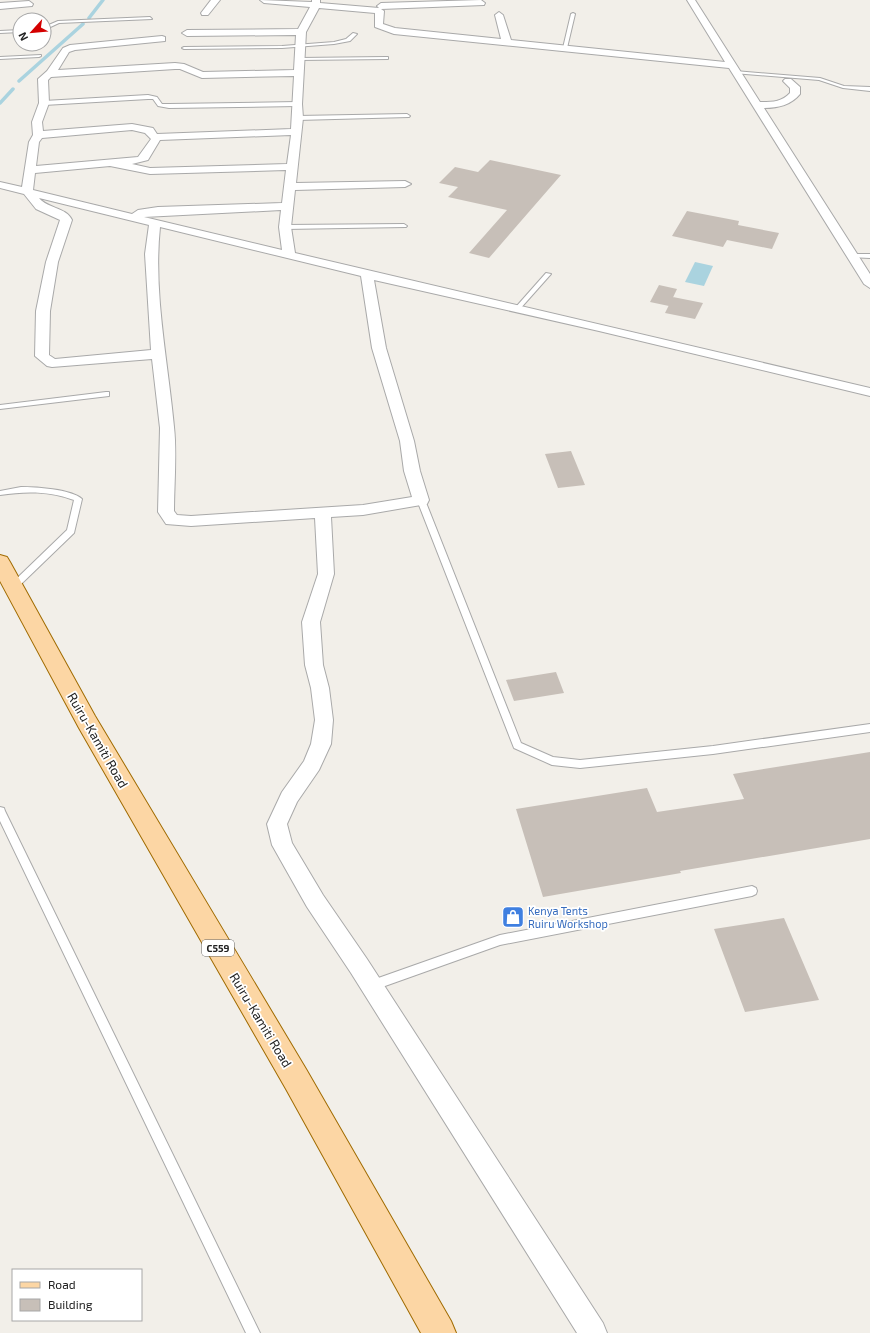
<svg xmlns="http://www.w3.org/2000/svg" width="870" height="1333" font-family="'Exo 2',sans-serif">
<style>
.water{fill:#aad3df}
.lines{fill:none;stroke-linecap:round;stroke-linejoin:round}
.stream{stroke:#aad3df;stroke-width:3.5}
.building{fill:#c7bfb8}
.service-casing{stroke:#a9a9a9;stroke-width:2}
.minor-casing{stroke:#a9a9a9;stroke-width:2}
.primary-casing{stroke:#a06b00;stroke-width:2}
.service{fill:#fff;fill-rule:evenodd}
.minor{fill:#fff;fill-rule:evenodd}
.primary{fill:#fcd6a4;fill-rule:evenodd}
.labels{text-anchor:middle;stroke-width:3.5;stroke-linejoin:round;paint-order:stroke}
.shield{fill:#fff;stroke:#646464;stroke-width:1}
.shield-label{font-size:10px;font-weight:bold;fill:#222}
.shop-label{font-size:11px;fill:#366cbe;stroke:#fff;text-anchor:start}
.near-street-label{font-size:13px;fill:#222;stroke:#fff}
</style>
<rect width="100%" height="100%" fill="#f2efe9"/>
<path class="water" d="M695 262 713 266 704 286 685 282Z"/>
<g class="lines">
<path class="stream" d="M89 18 103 0
M19 81 83 24
M0 103 13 89"/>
</g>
<path class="building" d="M490 160 561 175 489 258 469 253 507 210 448 197 458 187 439 183 455 167 478 172Z
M687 211 739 221 738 225 779 233 772 249 727 240 723 247 672 236Z
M659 285 677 289 669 306 650 302Z
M673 297 703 303 695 319 665 313Z
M571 451 585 485 558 488 545 454Z
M556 672 564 693 514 701 506 680Z
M870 752V839L680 871 681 873 543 897 516 809 647 788 657 812 744 799 733 774Z
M784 918 819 1000 745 1012 714 929Z"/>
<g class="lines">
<g class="service-casing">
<path id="service" d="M573 13 575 14 567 48 565 49 563 48 571 14Z
M150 17 152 19 59 23 44 30V27L58 21Z
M20 30V32L0 33V31Z
M353 33 357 34 350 41 334 44 282 48 184 49 182 48 184 47 282 46 334 42 346 39Z
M41 55V56L39 57 0 59V57Z
M386 57H388V59L299 60 297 59 299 58Z
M735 71 820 78 844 86 870 87V91L843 88 819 80 733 73V72Z
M148 95 157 97 162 104H169L297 102 300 104 297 106 169 108 158 106 153 99H148L44 105 41 103 44 101Z
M407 114 410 116 409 117 298 120 295 118 298 116Z
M404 224 407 226 406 227 285 229 282 227 285 225Z
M851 254H870V258L849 257 848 256Z
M546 273 551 274 519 310H515V308Z
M106 392H109V396L0 409V405Z
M21 487C35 487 71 489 82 499L74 533 17 588 14 589 10 586 11 584 67 530 74 500C49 491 26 491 0 495V491Z
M421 497 425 500 521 743 553 757 580 760 713 746 870 724V732L713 754 580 768 552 765 514 748 417 500Z
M0 807 4 808 5 811 260 1333H246L0 821Z
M752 886 756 888 757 891 756 894 752 896 500 945 371 991 367 990 365 986 367 982 500 935Z"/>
</g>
<g class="minor-casing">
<path id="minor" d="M211 0H220L208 15H202L201 13Z
M260 0 312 2V0H320V3L379 8 377 6 381 3 481 0 485 3 484 5 381 9 384 11 383 24 395 28 501 39 495 15 499 12 503 15 511 40 725 62 687 0H695L760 102C772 102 782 102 790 93V88L783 81 785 79H791L800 87V94C791 105 778 108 764 108L870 274V288L864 284 729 68 394 34 375 27V13L319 8 306 32 302 104 303 118 296 183 405 181 411 184 405 187 295 190 291 227 295 253 870 388V396L599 331 374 280 386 348 414 441 420 471 429 500 427 504 421 505 363 515 331 517 334 574 320 622 323 665 329 688 333 720 331 744 319 770 297 802 287 824 292 843 323 895 367 959 603 1323 607 1333H577L351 973 307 907 272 845 267 824 282 792 304 761 311 744 315 720 311 688 305 665 302 622 318 574 315 518 191 526 166 524 158 512 160 428 152 359 52 367 47 366 35 356 36 311 46 262 60 220 36 209 24 194 0 188V182L22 187 29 142 33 135 32 122 39 103 38 79 47 71 63 48 70 45 162 36 165 37V41L75 50 69 52 58 70 175 63 184 64 203 72 294 70 296 35 187 36 182 33 187 30 298 29 310 7 264 3ZM175 69H180L202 78 294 76 291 129 157 134 153 128 132 124 43 131 42 122 49 103 48 80 51 77ZM132 130 145 133 151 139 138 157 36 166 39 142 42 138ZM291 135 287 164 150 168 132 164 148 160 160 140ZM110 166 150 174 286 170 282 203 158 207 138 210 132 214 33 190 35 173ZM39 198 149 225 145 254 151 350 55 359 49 355 50 311 58 262 72 220C66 207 48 209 39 198ZM281 210 279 227 282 250 144 217ZM160 227 361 276 372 348 400 441 404 471 412 497 363 505 191 516 177 515 174 511C174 484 177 454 174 427 168 361 153 293 160 227Z
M29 1 33 4 32 6 0 9V3Z"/>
</g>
<g class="primary-casing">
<path id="primary" d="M0 555 7 557 10 562 95 716 306 1069 451 1321 456 1333H421L286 1089 79 728 0 581Z"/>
</g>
<use href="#service" class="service"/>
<use href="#minor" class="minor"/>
<use href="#primary" class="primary"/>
</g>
<defs>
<g id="shop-square" transform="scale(1.15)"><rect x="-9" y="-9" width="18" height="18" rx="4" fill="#3f7fe0" stroke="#fff"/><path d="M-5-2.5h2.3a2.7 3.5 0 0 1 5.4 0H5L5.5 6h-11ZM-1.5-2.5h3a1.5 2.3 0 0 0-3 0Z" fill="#fff"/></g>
</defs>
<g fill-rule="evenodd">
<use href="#shop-square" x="513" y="917"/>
</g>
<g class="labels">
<rect class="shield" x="202" y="940" width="32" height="16" rx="3"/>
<g class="shield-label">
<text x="218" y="952">C559</text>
</g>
<g class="shop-label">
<text x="528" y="915">Kenya Tents<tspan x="528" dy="13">Ruiru Workshop</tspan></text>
</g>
<g class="near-street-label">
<text transform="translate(98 740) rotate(60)" y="5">Ruiru-Kamiti Road</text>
<text transform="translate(261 1020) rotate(59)" y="5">Ruiru-Kamiti Road</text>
</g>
</g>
<rect x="12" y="1269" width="130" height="52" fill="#ffffff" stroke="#a7a7a7"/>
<rect x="20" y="1282" width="20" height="6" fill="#fcd6a4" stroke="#a7a7a7"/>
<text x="48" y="1289" font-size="12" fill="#222222">Road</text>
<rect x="20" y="1299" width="20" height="12" fill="#c7bfb8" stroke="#a7a7a7"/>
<text x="48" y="1309" font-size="12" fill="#222222">Building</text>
<g transform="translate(32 32) rotate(243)"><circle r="19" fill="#ffffff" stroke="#a7a7a7"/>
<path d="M0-3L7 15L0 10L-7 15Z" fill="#d40000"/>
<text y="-6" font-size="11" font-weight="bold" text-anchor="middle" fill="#222222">N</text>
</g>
</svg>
